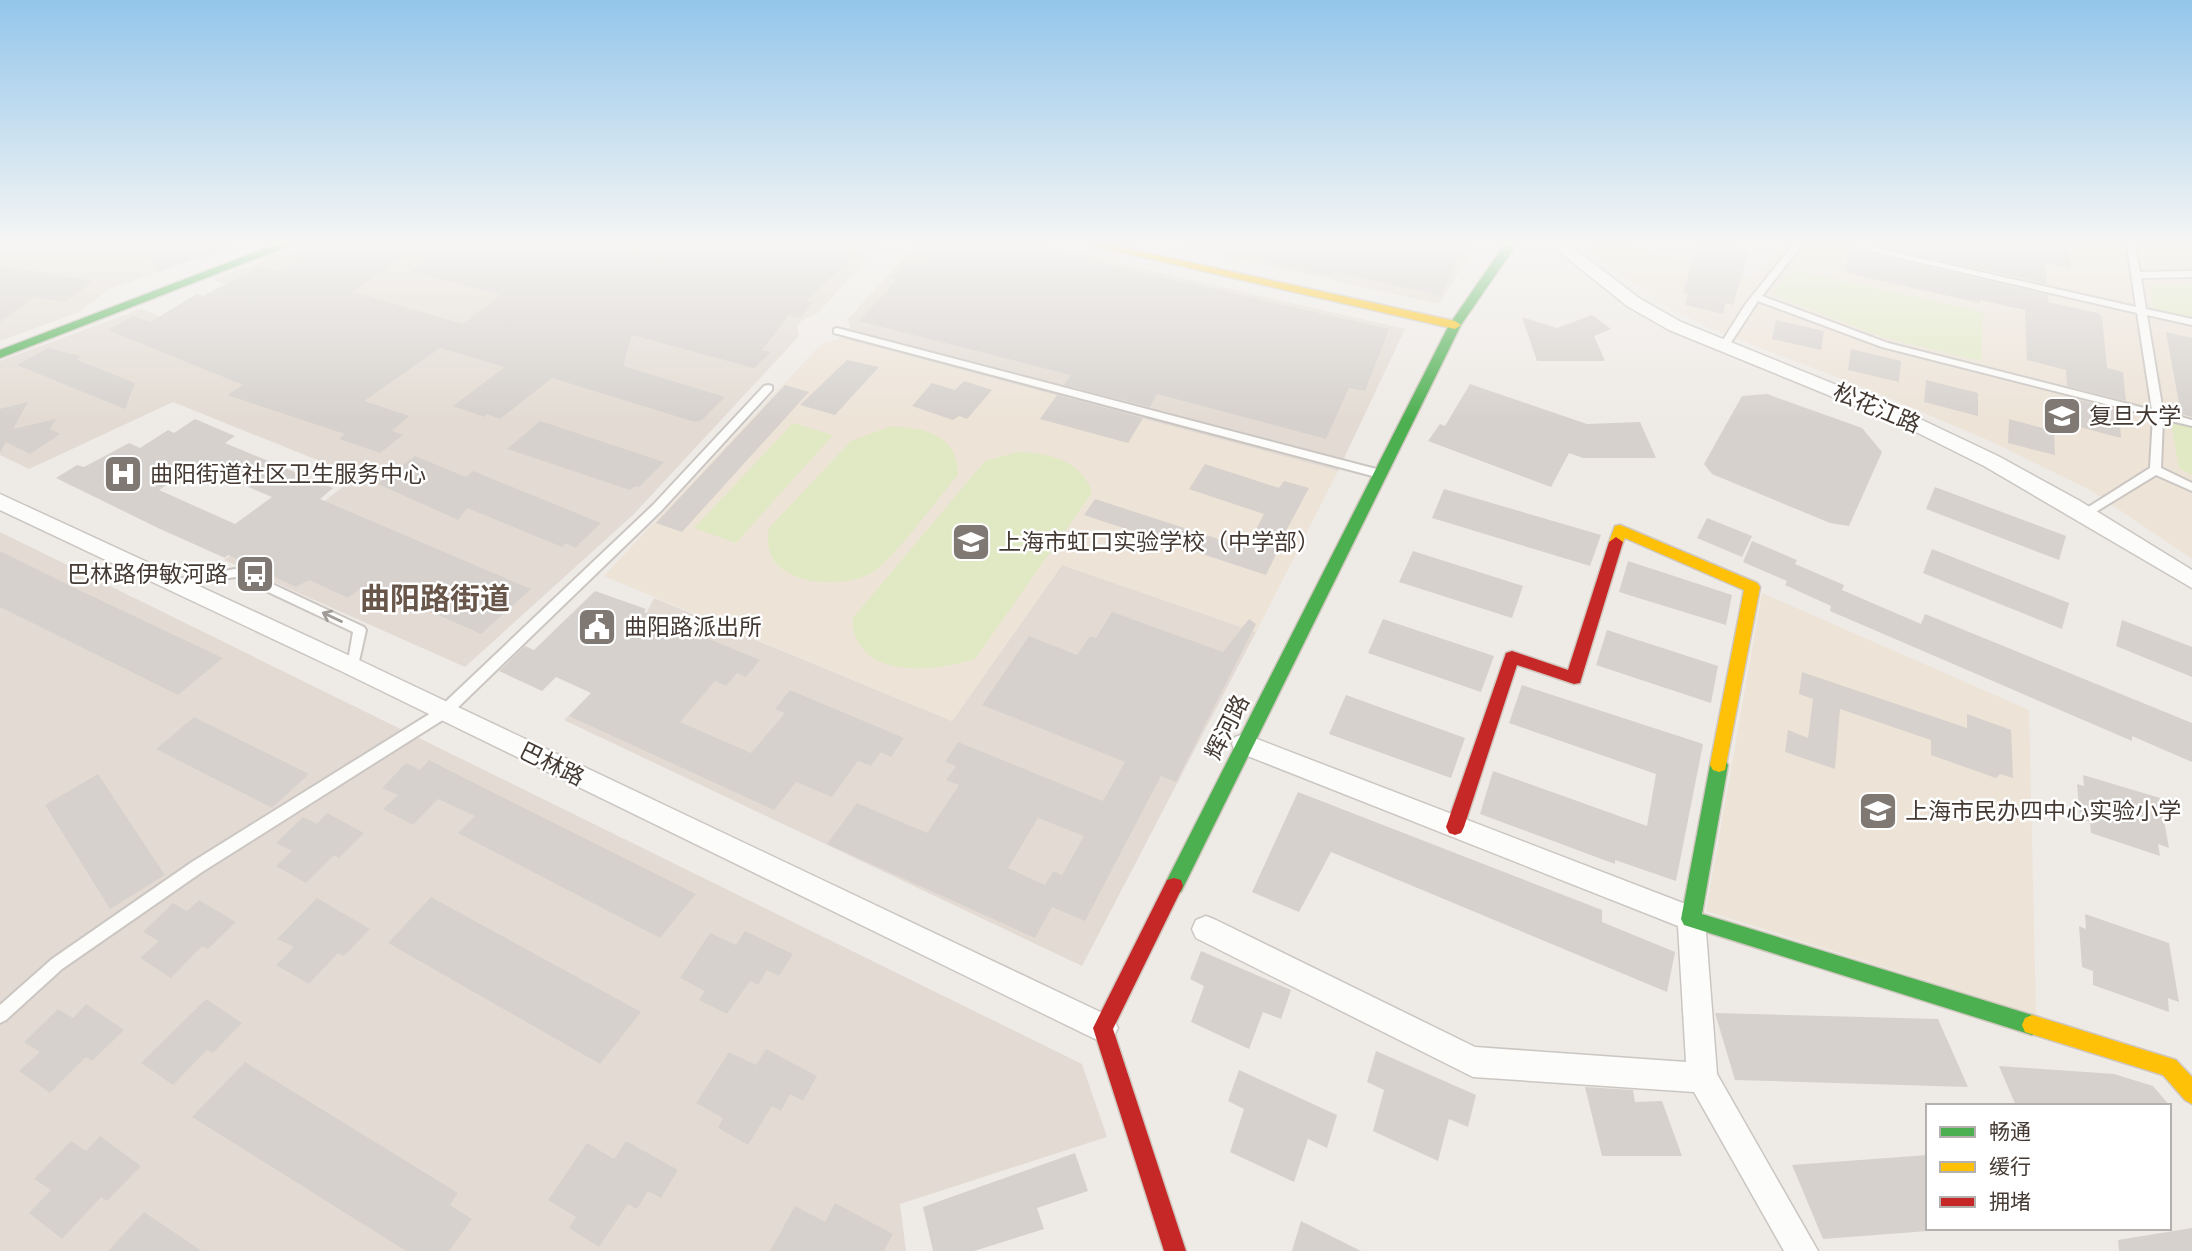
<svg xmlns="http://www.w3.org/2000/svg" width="2192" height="1251" font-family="Karla,'Noto Sans SC',sans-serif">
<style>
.residential{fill:#e3dbd3}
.education{fill:#ede3d7}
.green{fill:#e1e9c4}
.building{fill:#d6d1cd;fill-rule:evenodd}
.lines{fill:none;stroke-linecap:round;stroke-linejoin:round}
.lane-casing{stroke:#cbc6c2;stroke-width:4}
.street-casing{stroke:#cbc6c2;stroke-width:3}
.fast-casing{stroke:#cfc7be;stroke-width:3}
.slow-casing{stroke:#cfc7be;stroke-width:3}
.jam-casing{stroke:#cfc7be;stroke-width:3}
.lane{fill:#fcfcfb;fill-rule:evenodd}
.street{fill:#fcfcfb;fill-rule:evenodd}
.fast{fill:#4caf50;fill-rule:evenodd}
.slow{fill:#ffc107;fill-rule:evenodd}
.jam{fill:#c62828;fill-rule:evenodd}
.oneway{stroke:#a09b97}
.labels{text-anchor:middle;stroke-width:5;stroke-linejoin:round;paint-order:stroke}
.street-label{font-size:23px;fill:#443a33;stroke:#fff}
.poi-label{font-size:23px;fill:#443a33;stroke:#fff;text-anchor:start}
.district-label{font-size:30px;font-weight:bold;fill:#675649;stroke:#fff}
</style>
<rect width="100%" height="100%" fill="#eeeae6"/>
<path class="residential" d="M0 245H233L110 289 79 312 0 341Z
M304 245H879L819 312 801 321 797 328 799 336 633 515 465 667 224 560 265 529 280 535 357 476 173 402 29 469 0 455V361L141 309 269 358 332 318 212 280Z
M916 245H1040L1405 329 1338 471 841 338 850 327 848 319Z
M1176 245H1475L1439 304Z
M0 532 1082 1064 1107 1137 900 1204 906 1251H0Z
M1062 565 1256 632 1082 966 564 720 621 664 654 598 952 721Z"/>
<path class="education" d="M1584 245H1626L1754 279 1782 245H2192V559L2092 491 1990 441 1875 392 1709 328 1656 300Z
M841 338 1338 471 1256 632 1062 565 952 721 604 576 821 344Z
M1762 593 2029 710 2036 1015 1706 911Z"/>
<path class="green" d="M1794 270 1983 312 1981 361 1882 337 1771 294Z
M2192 285V319L2154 311 2150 286Z
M2171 422 2192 427V475L2179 468Z
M793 423 833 435 736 543 694 528Z
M889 427C923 426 959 435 958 475 935 502 903 547 877 569 857 586 811 586 789 573 771 564 765 548 769 528L851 441Z
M1018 452C1049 453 1082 460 1092 493L975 659C933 672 856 681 852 619L985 461Z"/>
<path class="building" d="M141 245H225L226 248 158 272Z
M322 245H381L409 252 353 292 463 324 500 295 411 271 446 245H590L661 262 663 245H808L853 256 807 301 813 303 800 318 789 315 762 350 771 352 754 368 632 335 623 366 725 397 702 420 695 422 552 378 500 419 487 414 484 417 453 406 505 367 440 348 364 401 409 416 392 431 403 435 380 453 339 439 345 434 227 395 243 385 108 330 133 316 150 322 197 294 203 296 261 266 282 272Z
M943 245H1018L1042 250 1389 329 1365 391 1349 388 1326 439 1157 394 1150 407 1064 385 1071 375 859 321 897 279 890 278 906 261 924 266Z
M1233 245H1295L1324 252 1325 245H1465L1441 296 1335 271 1332 276 1232 253Z
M1697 245H1728L1749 251 1733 305 1726 303 1723 314 1685 305 1688 294 1683 292Z
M1874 245H2069L2071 269 2045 263 2047 284Z
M1848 249 2048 295V302L2098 313 2102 317 2107 368 2123 372 2126 401 2067 386 2066 370 2027 360 2025 310 1980 300V303L1846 273Z
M0 266 94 281 65 302 34 297 0 322Z
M1592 315 1611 329 1594 336 1605 361H1537L1522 317 1557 328Z
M1776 320 1824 331 1821 350 1772 339Z
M2166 332 2192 338V417L2181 414Z
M48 348 80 356 77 360 135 383 125 409 17 365Z
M1851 349 1901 361 1899 382 1848 370Z
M847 360 879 367 835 415 800 405Z
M1926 380 1978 393V416L1924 402Z
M964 381 992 390 967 419 959 416 953 420 912 406 932 383 955 390Z
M1470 384 1587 424 1640 422 1656 458H1583L1569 453 1551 487 1428 441 1440 424 1445 426Z
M785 385 809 392 682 532 656 523Z
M1767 394 1862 428 1882 452 1849 526 1830 523 1712 474 1704 464 1742 396Z
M1057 395 1143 418 1128 443 1040 419Z
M2067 397 2128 412 2129 427 2120 424 2121 438 2068 424Z
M28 402 13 429 56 419 50 429 60 434 30 454 6 442 0 453V409Z
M195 419 235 436 225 443 333 488 320 499 531 589 481 634 393 595 389 599 362 587 348 598 309 580 296 587 228 555 225 558 158 528 56 478 77 465 84 467 129 443 140 448 168 430 174 433ZM195 465 272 497 235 524 159 490Z
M2009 419 2054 431 2055 455 2008 443Z
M540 421 664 462 639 487 635 486 630 490 507 449Z
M415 456 466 477 473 471 601 523 575 548 566 543 562 547 467 508 458 520 378 484Z
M1205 464 1279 488 1284 481 1309 488 1277 548H1279L1266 575 1084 515 1095 499 1246 548 1264 514 1189 489Z
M1935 487 2066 536 2059 560 1926 509Z
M1444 489 1601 535 1590 566 1432 518Z
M1707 518 1752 536 1742 557 1697 538Z
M1752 541 1797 560 1795 564 1844 585 1842 590 1921 624 1925 614 2192 723V762L2132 736V741L1830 611 1831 606 1785 585 1787 581 1743 562Z
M1932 549 2069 603 2062 629 1923 573Z
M0 551 81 591 223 658 178 695 0 607Z
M1413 551 1523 586 1512 618 1399 582Z
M1628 561 1732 595 1726 625 1619 592Z
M595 591 646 609 644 612 760 660 746 677 737 673 726 686 715 681 680 722 751 753 785 713 775 709 790 690 904 738 891 757 881 752 871 766 858 761 832 797 796 782 774 810 569 716 591 693 556 677 542 691 499 671 525 646 534 650Z
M1112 612 1223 652 1249 619 1256 624 1176 782 1161 776 1085 921 1052 907 1035 938 827 844 857 803 927 833 959 785 946 780 956 766 945 762 958 742 1103 801 1125 762 982 705 1029 636 1077 655 1090 636 1096 638ZM1038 818 1084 836 1062 875 1053 871 1045 885 1008 868Z
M1383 619 1494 656 1481 692 1368 653Z
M2122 620 2192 647V677L2116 646Z
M1607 630 1718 666 1711 703 1596 665Z
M1802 672 1967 728V714L2011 730 2013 778 2000 774 1996 778 1931 755V740L1840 709 1835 769 1785 752 1788 730 1808 738 1813 699 1799 694Z
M1522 685 1703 744 1676 881 1615 860V864L1480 814 1493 771 1647 826 1656 774 1509 723Z
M1346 695 1465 738 1451 778 1329 734Z
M194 717 309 774 272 808 156 749Z
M429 760 496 794 696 894 660 938 458 833 475 816 438 799 413 825 383 809 398 795 382 788 406 763 420 770Z
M98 774 165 875 110 909 45 805Z
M2083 775 2160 798 2169 848 2158 844 2160 856 2091 833 2090 822 2080 818 2077 784 2084 786Z
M1298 792 1602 910V922L1675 952 1667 992 1331 852 1299 912 1252 892Z
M327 813 364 833 339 858 334 855 306 883 276 866 292 851 276 843 303 817 317 824Z
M431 897 641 1012 600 1064 388 943Z
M317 898 370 929 344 956 338 953 309 984 276 965 294 947 277 939Z
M199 900 236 922 208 949 202 946 171 978 140 958 159 941 143 932 173 903 187 911Z
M2085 914 2169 943 2179 1002 2168 998 2169 1012 2093 985V971L2082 967 2079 926 2086 929Z
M745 931 793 954 779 976 767 970 758 985 750 981 727 1014 699 1000 705 991 680 978 710 933 736 945Z
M1201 951 1291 990 1281 1019 1263 1012 1249 1049 1191 1022 1204 986 1190 979Z
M206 999 242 1023 213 1053 207 1050 173 1085 141 1063Z
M86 1004 124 1030 92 1061 86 1057 50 1093 19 1071 40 1052 24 1042 58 1009 73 1018Z
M1715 1013 1938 1019 1968 1087 1735 1080Z
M766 1049 817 1076 803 1101 790 1094 781 1111 772 1106 748 1145 718 1128 723 1118 696 1103 729 1052 756 1065Z
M1376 1051 1476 1095 1468 1127 1449 1119 1438 1161 1373 1131 1384 1090 1367 1082Z
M245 1062 458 1193 450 1205 472 1219 449 1251H406L192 1117Z
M1999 1066 2114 1074 2153 1086 2170 1106H2016Z
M1239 1070 1337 1115 1327 1148 1308 1139 1294 1182 1230 1152 1244 1109 1228 1101Z
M1585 1087 1633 1090 1635 1102 1662 1101 1682 1156H1602Z
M100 1136 141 1166 107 1201 101 1197 62 1239 29 1213 51 1190 34 1179 71 1141 86 1151Z
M626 1141 678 1170 661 1198 648 1191 637 1209 628 1204 599 1247 569 1228 576 1217 548 1200 587 1143 614 1159Z
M1075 1153 1088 1191 1037 1208 1044 1229 974 1251H933L923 1207Z
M1928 1155V1231L1823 1239 1792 1165Z
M835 1203 893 1234 884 1251H770L795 1206 825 1222Z
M144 1212 202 1251H108Z
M1301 1221 1361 1251H1292Z
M2192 1228V1251H2119L2118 1240Z"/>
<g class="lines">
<g class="lane-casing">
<path id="lane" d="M1793 245H1802L1762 296 1888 343 2152 410 2137 313 1844 245H1861L2136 307 2127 245H2135L2140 272 2192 271V277L2141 278 2146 309 2192 319V325L2147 315 2163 412 2192 420V426L2163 419 2161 468 2192 483V491L2156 475 2089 516 2085 517 2079 513 2150 468 2153 416 1882 347 1758 301 1726 350H1720L1718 348 1745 305Z
M837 328 1380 470 1385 474 1380 478 834 333V329Z
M768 385 772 386V390L661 511 449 716 202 872 62 969 6 1020 0 1023V1005L52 959 192 862 439 708 653 505 764 386Z
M235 569 253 575 364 627 366 630 357 670H349L347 667 353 632 245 581 235 577 173 588 167 584 173 580Z"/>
</g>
<g class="street-casing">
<path id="street" d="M1551 245H1570L1639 298 1681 322 1918 418 1998 456 2080 501 2192 570V588L1984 466 1904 426 1669 330 1627 306Z
M0 494 361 661 1113 1018 1118 1028 1113 1038 1103 1042 1093 1038 345 673 0 510Z
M1244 734 1701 910 1705 919 1717 1074 1818 1251H1784L1694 1092 1473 1077 1196 938 1192 929 1196 920 1206 916 1216 920 1475 1047 1686 1062 1678 926 1235 751 1232 744 1235 737Z"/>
</g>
<g class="fast-casing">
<path id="fast" d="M274 245H291L0 358V350Z
M1504 245H1516L1461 325 1181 892 1174 894 1167 892 1165 886 1167 880 1449 325Z
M1719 758 1725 760 1728 765 1702 914 2032 1015 2039 1018 2042 1025 2039 1032 2032 1035 1684 925 1681 919 1710 765 1713 760Z"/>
</g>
<g class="slow-casing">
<path id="slow" d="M1090 245H1112L1455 321 1461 325 1455 329Z
M1620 525 1757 583 1760 587 1725 770 1719 772 1713 770 1710 765 1744 590 1625 538 1621 546H1611L1609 542 1615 526Z
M2032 1015 2176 1060 2192 1077V1104L2185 1100 2163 1075 2025 1032 2022 1025 2025 1018Z"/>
</g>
<g class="jam-casing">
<path id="jam" d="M1616 537 1623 542 1580 683 1574 684 1517 665 1464 827 1461 833 1455 835 1449 833 1446 827 1506 653 1512 651 1568 670 1609 542Z
M1174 878 1181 880 1183 886 1113 1029 1186 1251H1164L1093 1028 1167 880Z"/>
</g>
<use href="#lane" class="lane"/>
<use href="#street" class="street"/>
<use href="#fast" class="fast"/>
<use href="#slow" class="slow"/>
<use href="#jam" class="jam"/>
</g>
<defs><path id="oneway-shaft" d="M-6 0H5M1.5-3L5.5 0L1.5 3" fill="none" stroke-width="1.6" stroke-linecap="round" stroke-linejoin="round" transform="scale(1.75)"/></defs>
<use class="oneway" href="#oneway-shaft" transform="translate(332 617) rotate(-155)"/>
<linearGradient id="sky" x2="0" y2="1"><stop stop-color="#93c6eb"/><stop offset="0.58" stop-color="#f7f6f4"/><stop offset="1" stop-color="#f7f6f4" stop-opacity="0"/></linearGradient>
<rect width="2192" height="420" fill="url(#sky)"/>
<defs>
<g id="university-square" transform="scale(2.0125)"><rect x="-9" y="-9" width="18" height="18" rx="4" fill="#807872" stroke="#fff"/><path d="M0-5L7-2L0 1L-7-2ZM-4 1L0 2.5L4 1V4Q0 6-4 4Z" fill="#fff"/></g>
<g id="hospital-square" transform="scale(2.0125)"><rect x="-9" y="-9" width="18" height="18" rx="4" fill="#807872" stroke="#fff"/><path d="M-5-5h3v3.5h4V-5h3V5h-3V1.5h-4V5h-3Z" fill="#fff"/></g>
<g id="school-square" transform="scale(2.0125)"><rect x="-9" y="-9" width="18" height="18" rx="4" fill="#807872" stroke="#fff"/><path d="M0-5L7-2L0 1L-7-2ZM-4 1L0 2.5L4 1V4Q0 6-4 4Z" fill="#fff"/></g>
<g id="bus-square" transform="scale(2.0125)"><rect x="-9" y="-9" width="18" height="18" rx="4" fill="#807872" stroke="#fff"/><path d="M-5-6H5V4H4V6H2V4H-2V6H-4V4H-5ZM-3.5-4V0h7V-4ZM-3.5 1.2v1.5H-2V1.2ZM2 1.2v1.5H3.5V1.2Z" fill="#fff"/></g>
<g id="civic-square" transform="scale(2.0125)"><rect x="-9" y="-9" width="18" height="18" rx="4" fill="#807872" stroke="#fff"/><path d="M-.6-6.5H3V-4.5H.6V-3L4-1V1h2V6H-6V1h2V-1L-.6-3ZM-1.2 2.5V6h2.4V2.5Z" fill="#fff"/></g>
</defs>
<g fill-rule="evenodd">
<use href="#university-square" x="2062" y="416"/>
<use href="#hospital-square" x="123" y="474"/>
<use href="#school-square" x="971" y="542"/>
<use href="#bus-square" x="255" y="574"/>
<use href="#civic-square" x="597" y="627"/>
<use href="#school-square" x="1878" y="811"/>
</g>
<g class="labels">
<g class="street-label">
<text transform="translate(1877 408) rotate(23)" y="8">松花江路</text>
<text transform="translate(1227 727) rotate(-63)" y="8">辉河路</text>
<text transform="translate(552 764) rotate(26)" y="8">巴林路</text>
</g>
<g class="poi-label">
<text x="2089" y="424">复旦大学</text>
<text x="150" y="482">曲阳街道社区卫生服务中心</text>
<text x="998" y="550">上海市虹口实验学校（中学部）</text>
<text x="228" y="582" text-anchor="end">巴林路伊敏河路</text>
<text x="624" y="635">曲阳路派出所</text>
<text x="1905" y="819">上海市民办四中心实验小学</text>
</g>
<g class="district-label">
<text x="435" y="609">曲阳路街道</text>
</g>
</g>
<rect x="1926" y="1104" width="245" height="126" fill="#ffffff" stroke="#b4b0ad" stroke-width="2"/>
<rect x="1940" y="1127" width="35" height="10" fill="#4caf50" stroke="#b4b0ad" stroke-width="2"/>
<text x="1989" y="1139" font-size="21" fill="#443a33">畅通</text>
<rect x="1940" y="1162" width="35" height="10" fill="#ffc107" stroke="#b4b0ad" stroke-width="2"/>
<text x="1989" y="1174" font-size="21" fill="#443a33">缓行</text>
<rect x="1940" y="1197" width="35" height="10" fill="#c62828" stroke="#b4b0ad" stroke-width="2"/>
<text x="1989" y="1209" font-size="21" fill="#443a33">拥堵</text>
</svg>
